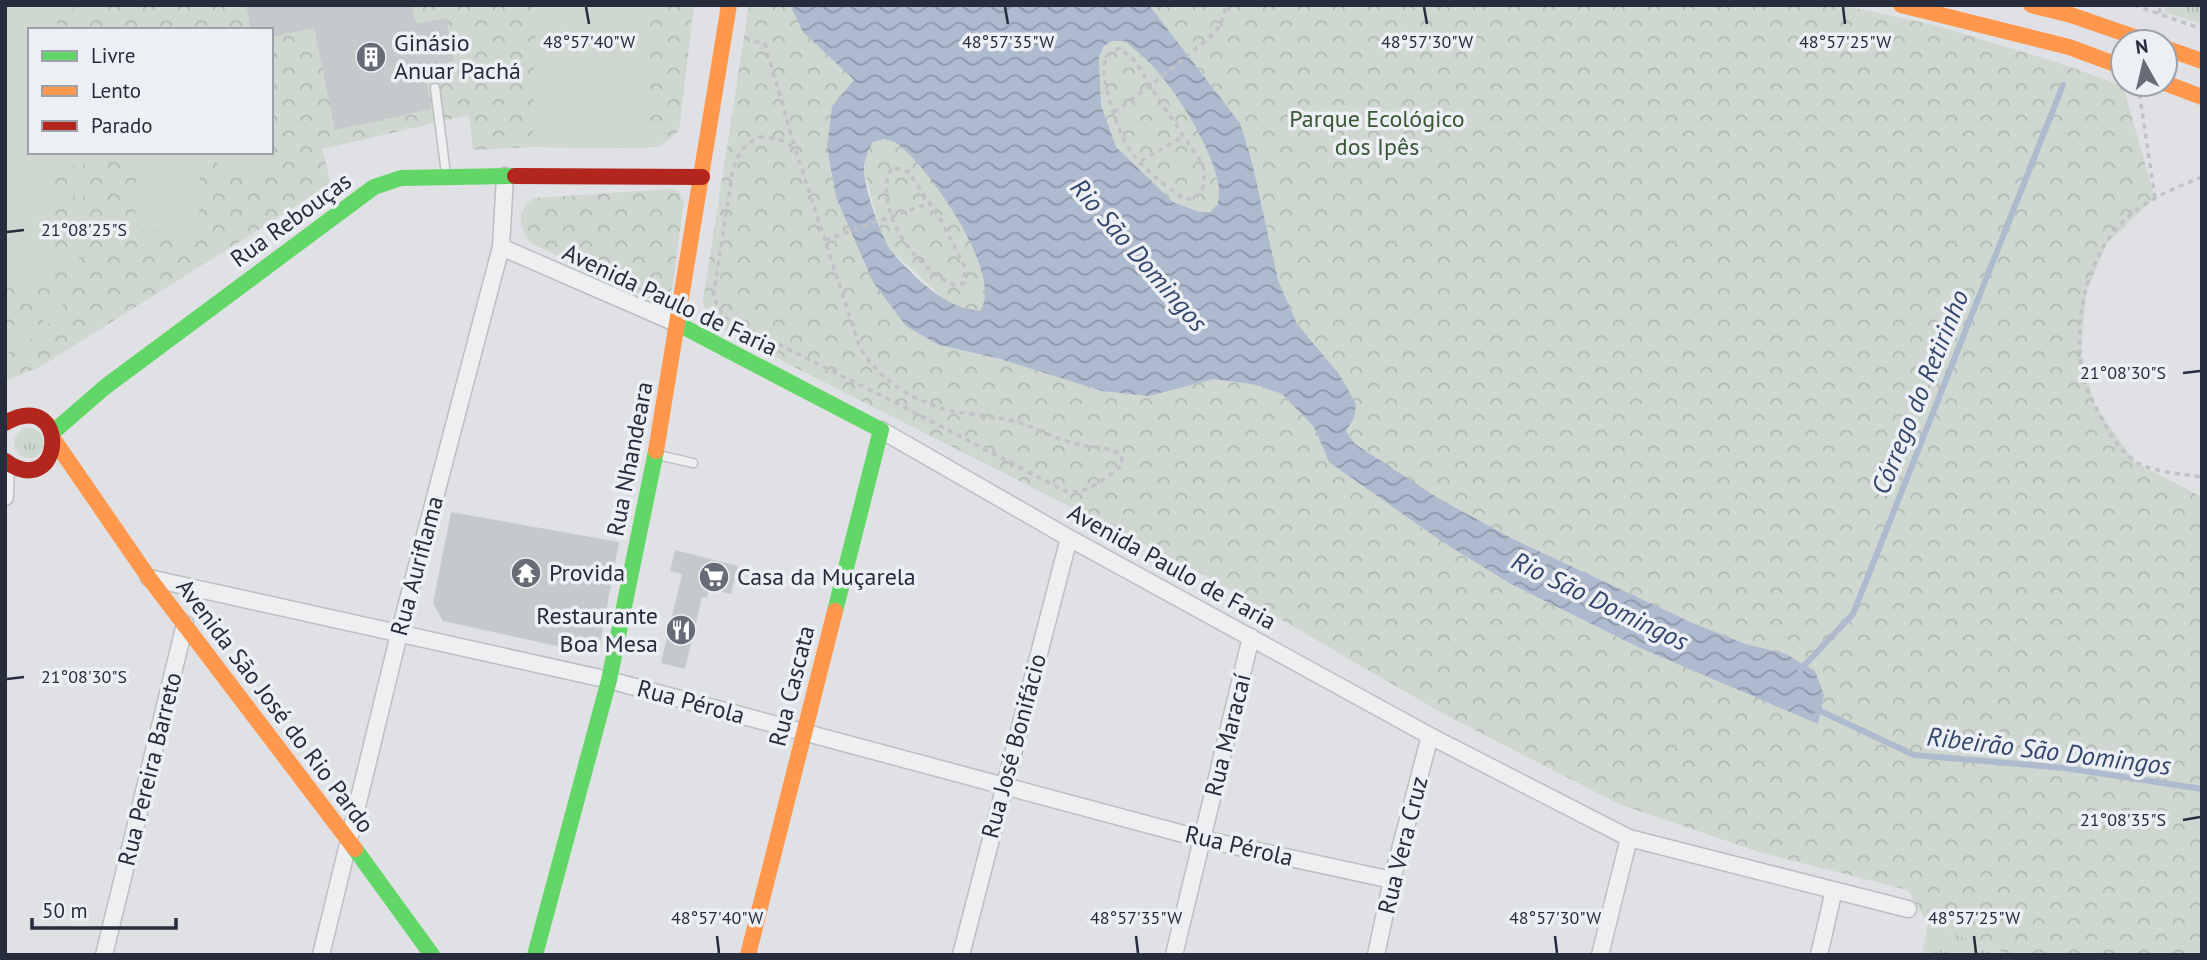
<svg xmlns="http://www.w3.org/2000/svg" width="2207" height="960" font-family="'PT Sans',sans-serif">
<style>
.grass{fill:url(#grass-tufts)}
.forest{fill:url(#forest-crowns);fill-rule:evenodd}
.pitch{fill:#ced7d0}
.water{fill:url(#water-waves);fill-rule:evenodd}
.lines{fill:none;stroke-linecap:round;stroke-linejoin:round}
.stream{stroke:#aebace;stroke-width:6}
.building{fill:#c6c9cc}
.lane-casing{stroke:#bcbec1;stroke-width:11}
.street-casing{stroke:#bcbec1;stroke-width:19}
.path{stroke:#c1c2c7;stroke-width:3.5;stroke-dasharray:5 5;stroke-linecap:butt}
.lane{stroke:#eeeff1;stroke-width:8}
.street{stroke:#eeeff1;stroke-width:16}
.fast{stroke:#63d668;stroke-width:16}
.slow{stroke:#ff974d;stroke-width:16}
.jam{stroke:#b3261e;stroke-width:16}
.ticks{fill:none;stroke:#272d3c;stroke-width:2.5}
.labels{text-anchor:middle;stroke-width:7;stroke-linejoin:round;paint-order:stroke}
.poi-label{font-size:24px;fill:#272d3c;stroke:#eceff4;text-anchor:start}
.park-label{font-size:24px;fill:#385735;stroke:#eceff4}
.street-label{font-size:24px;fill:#272d3c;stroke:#eceff4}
.water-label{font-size:26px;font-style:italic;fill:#34476d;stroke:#eceff4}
.ticks-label{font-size:18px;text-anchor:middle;fill:#272d3c;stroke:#eceff4;stroke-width:7;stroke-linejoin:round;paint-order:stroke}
</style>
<defs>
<pattern id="grass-tufts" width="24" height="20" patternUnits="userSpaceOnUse" patternTransform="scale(1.75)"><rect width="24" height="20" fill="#ced7d0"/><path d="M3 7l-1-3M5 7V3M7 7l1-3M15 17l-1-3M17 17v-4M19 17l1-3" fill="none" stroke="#b1b9b4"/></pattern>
<pattern id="forest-crowns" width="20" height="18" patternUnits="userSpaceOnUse" patternTransform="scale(1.75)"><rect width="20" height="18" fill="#ced7d0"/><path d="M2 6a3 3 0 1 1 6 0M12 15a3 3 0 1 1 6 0" fill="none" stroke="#b1b9b4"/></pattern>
<pattern id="water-waves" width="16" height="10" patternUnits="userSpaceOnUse" patternTransform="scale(1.75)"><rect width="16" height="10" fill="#aebace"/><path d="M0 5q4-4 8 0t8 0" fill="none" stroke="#8e98a8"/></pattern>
</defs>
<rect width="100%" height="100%" fill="#dfe1e4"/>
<path class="grass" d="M2167 5H2202V24L2164 12Z
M14 443a15 15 0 1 1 30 0a15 15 0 1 1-30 0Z
M1928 924 2011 955H1922Z"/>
<path class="forest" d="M5 5H694L679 131 660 146 644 148 533 147 473 150 469 115 322 149 331 184 40 367 5 381ZM30 30H271V152H30Z
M749 5H790L803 32 854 80 827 147 939 345 1149 396 1214 379 1257 385 1282 394 1314 427 1329 462 1441 541 1509 583 1640 648 1818 724 1824 695 1815 671 1786 654 1746 644 1695 624 1513 539 1438 498 1355 444 1346 431 1354 418 1317 349 1297 324 1278 280 1252 162 1240 123 1149 5H1841L1934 25 2056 62 2123 86 2155 198 2107 243 2086 292 2081 352 2095 406 2136 463 2202 497V955H2011L1928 924 1908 890 1762 853 1619 804 1442 713 1203 574 798 369 716 325 706 314 703 301Z
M1112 41H1125C1135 50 1148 60 1157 71 1181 99 1210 146 1218 182 1220 189 1218 197 1218 204L1210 212H1200L1173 202 1116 147 1101 105 1099 57 1104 46Z
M884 139C889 140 895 142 899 145 930 168 1005 274 980 311L968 310 950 304 893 252 881 232 864 171 866 155 873 142Z
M672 189 678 191 684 201 672 289 660 301 650 299 531 243C518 230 516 206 535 198Z"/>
<path class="pitch" d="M5 5H58L57 30H30V152H54L50 278 5 277Z
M74 5H85V30H74Z
M536 5H646L644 148 533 147Z
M74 152H83C82 233 94 314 5 354V346C15 340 29 334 38 326 84 282 74 210 74 152Z
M137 152H200L199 231 135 230Z
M218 152H269V169H217Z"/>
<path class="water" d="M790 5H1149L1240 123 1252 162 1278 280 1297 324 1339 374 1356 404 1354 418 1346 431 1355 444 1438 498 1513 539 1695 624 1746 644 1786 654 1815 671 1824 695 1818 724 1640 648 1509 583 1441 541 1329 462 1314 427 1282 394 1257 385 1214 379 1149 396 1102 391 1000 359 939 345 906 326 873 282 836 197 827 147 832 106 854 80 803 32ZM1112 41H1125C1135 50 1148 60 1157 71 1181 99 1210 146 1218 182 1220 189 1218 197 1218 204L1210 212H1200L1173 202 1116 147 1101 105 1099 57 1104 46ZM884 139C889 140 895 142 899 145 929 168 1005 275 980 311 947 309 914 278 893 253 881 238 863 186 864 167 865 157 868 151 873 142Z"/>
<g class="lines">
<path class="stream" d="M1800 670 1853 614 2063 85
M1814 708 1914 755 2065 768 2202 789"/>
</g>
<path class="building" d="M246 5H412L416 24 446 18 454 61 424 67 431 109 335 130 314 28 271 37V30H251Z
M451 512 619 542 600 644 588 653 443 621 433 603Z
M675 550 738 566 731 594 709 588 707 598 702 597 685 669 661 663 682 574 670 571Z"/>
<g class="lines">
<g class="lane-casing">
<path id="lane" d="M435 88 446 174
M658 455 693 463"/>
</g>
<g class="street-casing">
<path id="street" d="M501 247 678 324
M881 430 1069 538 1430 736 1629 838 1908 909
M5 497 6 462
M149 578 609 680 1202 839 1392 880
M104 955 185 624
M321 955 399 634 501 247 505 176
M961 955 1069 538
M1174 955 1251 637
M1376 955 1392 880 1430 736
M1600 955 1629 838
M1819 955 1834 890"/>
</g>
<path class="path" d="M2134 5 2202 29
M2159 13 2161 5
M745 38 765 44 795 148
M2138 84 2155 198
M1114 112 1150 86 1203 165 1205 184 1196 198 1184 199C1162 183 1138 166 1125 142 1117 126 1100 79 1105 62 1107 54 1113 51 1120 48L1136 62 1150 86 1209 38 1221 25 1226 5
M759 137C775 138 785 139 796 151L860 348C883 384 915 402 956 412 974 415 992 416 1010 420 1033 426 1053 438 1076 444 1091 448 1110 446 1122 456L1121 466C1107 478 1084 496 1065 491L900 405 724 317 713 297 733 169C739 152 743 145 759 137Z
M1141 161 1184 136
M895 168 909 172 942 222 965 267 964 283 955 285C916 270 876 214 889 172Z
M2202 177C2172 189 2142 201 2120 225 2084 262 2073 327 2083 376 2085 389 2094 403 2100 415 2108 432 2119 450 2135 461 2149 472 2184 474 2202 477
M825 240 930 203"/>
<use href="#lane" class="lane"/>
<use href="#street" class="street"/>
<path class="fast" d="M678 324 881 430 835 611
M52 433 105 387 374 187 401 178 515 176
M355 849 432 955
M535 955 609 680 656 451"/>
<path class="slow" d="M1901 5 2069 47 2123 67
M2031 5 2071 15 2149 42
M2165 48 2202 61
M2165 83 2202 97
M54 440 149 578 355 849
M656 451 729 5
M748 955 835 611"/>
<path class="jam" d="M515 176 702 177
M5 423C72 386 64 503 5 461"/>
</g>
<path class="ticks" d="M586 7 589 24M1005 7 1008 24M1424 7 1427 24M1843 7 1845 24M7 232 24 230M2183 373 2200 371M7 679 24 677M2183 820 2200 817M717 936 719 953M1136 936 1138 953M1555 936 1557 953M1974 936 1976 953"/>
<defs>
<g id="building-disc" transform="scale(1.575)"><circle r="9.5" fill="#676c77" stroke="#eceff4"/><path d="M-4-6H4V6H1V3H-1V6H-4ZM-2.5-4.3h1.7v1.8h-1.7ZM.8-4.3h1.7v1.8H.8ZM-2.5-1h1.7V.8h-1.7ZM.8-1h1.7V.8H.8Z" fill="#fff"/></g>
<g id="temple-disc" transform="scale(1.575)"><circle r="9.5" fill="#676c77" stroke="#eceff4"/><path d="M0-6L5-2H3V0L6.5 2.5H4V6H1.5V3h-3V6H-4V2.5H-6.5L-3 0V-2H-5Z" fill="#fff"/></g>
<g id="supermarket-disc" transform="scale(1.575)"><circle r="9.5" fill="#676c77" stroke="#eceff4"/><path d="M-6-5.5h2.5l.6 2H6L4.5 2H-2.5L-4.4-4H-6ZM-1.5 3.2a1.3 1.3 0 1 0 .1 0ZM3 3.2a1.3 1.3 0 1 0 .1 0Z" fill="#fff"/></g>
<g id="restaurant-disc" transform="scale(1.575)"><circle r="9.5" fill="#676c77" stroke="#eceff4"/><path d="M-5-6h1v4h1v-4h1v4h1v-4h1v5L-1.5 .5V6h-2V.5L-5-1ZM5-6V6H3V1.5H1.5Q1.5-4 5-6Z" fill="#fff"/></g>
</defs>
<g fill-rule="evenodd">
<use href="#building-disc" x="371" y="57"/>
<use href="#temple-disc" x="526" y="573"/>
<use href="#supermarket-disc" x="714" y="577"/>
<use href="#restaurant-disc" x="681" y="630"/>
</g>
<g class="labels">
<g class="poi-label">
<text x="394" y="51">Ginásio<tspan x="394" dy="28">Anuar Pachá</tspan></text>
<text x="549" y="581">Provida</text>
<text x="737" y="585">Casa da Muçarela</text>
<text x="658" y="624" text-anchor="end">Restaurante<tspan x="658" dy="28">Boa Mesa</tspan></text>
</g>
<g class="park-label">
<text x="1377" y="127">Parque Ecológico<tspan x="1377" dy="28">dos Ipês</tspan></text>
</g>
<g class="street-label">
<text transform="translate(291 220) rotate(-36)" y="8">Rua Rebouças</text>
<text transform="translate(670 300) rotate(25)" y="8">Avenida Paulo de Faria</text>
<text transform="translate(630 459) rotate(-79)" y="8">Rua Nhandeara</text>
<text transform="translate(417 566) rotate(-75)" y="8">Rua Auriflama</text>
<text transform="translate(1172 567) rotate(29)" y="8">Avenida Paulo de Faria</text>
<text transform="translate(792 686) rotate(-76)" y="8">Rua Cascata</text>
<text transform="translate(691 702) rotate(15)" y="8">Rua Pérola</text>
<text transform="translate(275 706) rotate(53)" y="8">Avenida São José do Rio Pardo</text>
<text transform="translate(1228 735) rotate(-76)" y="8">Rua Maracaí</text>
<text transform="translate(1014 746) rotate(-75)" y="8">Rua José Bonifácio</text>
<text transform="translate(150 769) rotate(-76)" y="8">Rua Pereira Barreto</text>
<text transform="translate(1403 845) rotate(-76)" y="8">Rua Vera Cruz</text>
<text transform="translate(1239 846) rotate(13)" y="8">Rua Pérola</text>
</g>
<g class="water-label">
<text transform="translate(1139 255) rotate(49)" y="9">Rio São Domingos</text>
<text transform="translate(1920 392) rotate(-68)" y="9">Córrego do Retirinho</text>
<text transform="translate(1600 601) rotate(26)" y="9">Rio São Domingos</text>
<text transform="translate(2049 751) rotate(7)" y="9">Ribeirão São Domingos</text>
</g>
</g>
<g class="ticks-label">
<text x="589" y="48">48°57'40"W</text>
<text x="1008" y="48">48°57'35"W</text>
<text x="1427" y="48">48°57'30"W</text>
<text x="1845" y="48">48°57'25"W</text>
<text x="84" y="236">21°08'25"S</text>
<text x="2123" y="379">21°08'30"S</text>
<text x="84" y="683">21°08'30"S</text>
<text x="2123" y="826">21°08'35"S</text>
<text x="717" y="924">48°57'40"W</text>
<text x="1136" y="924">48°57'35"W</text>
<text x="1555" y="924">48°57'30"W</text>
<text x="1974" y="924">48°57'25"W</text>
</g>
<rect width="2207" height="960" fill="none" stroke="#272d3c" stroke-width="14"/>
<rect x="28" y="28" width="245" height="126" fill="#eceff4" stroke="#9da1aa" stroke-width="2"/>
<rect x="42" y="51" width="35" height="10" fill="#63d668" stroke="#9da1aa" stroke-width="2"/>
<text x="91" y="63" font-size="21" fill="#272d3c">Livre</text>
<rect x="42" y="86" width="35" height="10" fill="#ff974d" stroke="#9da1aa" stroke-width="2"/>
<text x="91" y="98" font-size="21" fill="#272d3c">Lento</text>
<rect x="42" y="121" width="35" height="10" fill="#b3261e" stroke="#9da1aa" stroke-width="2"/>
<text x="91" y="133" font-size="21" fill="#272d3c">Parado</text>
<g transform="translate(2144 63) rotate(352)"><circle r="33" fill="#eceff4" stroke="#9da1aa" stroke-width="2"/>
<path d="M0-5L12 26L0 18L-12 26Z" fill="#676c77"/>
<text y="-10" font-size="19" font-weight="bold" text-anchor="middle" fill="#272d3c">N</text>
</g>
<path d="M32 918v10h144v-10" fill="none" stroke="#272d3c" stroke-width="3.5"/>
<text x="42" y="918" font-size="21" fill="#272d3c" stroke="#eceff4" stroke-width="5" paint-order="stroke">50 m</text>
</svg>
